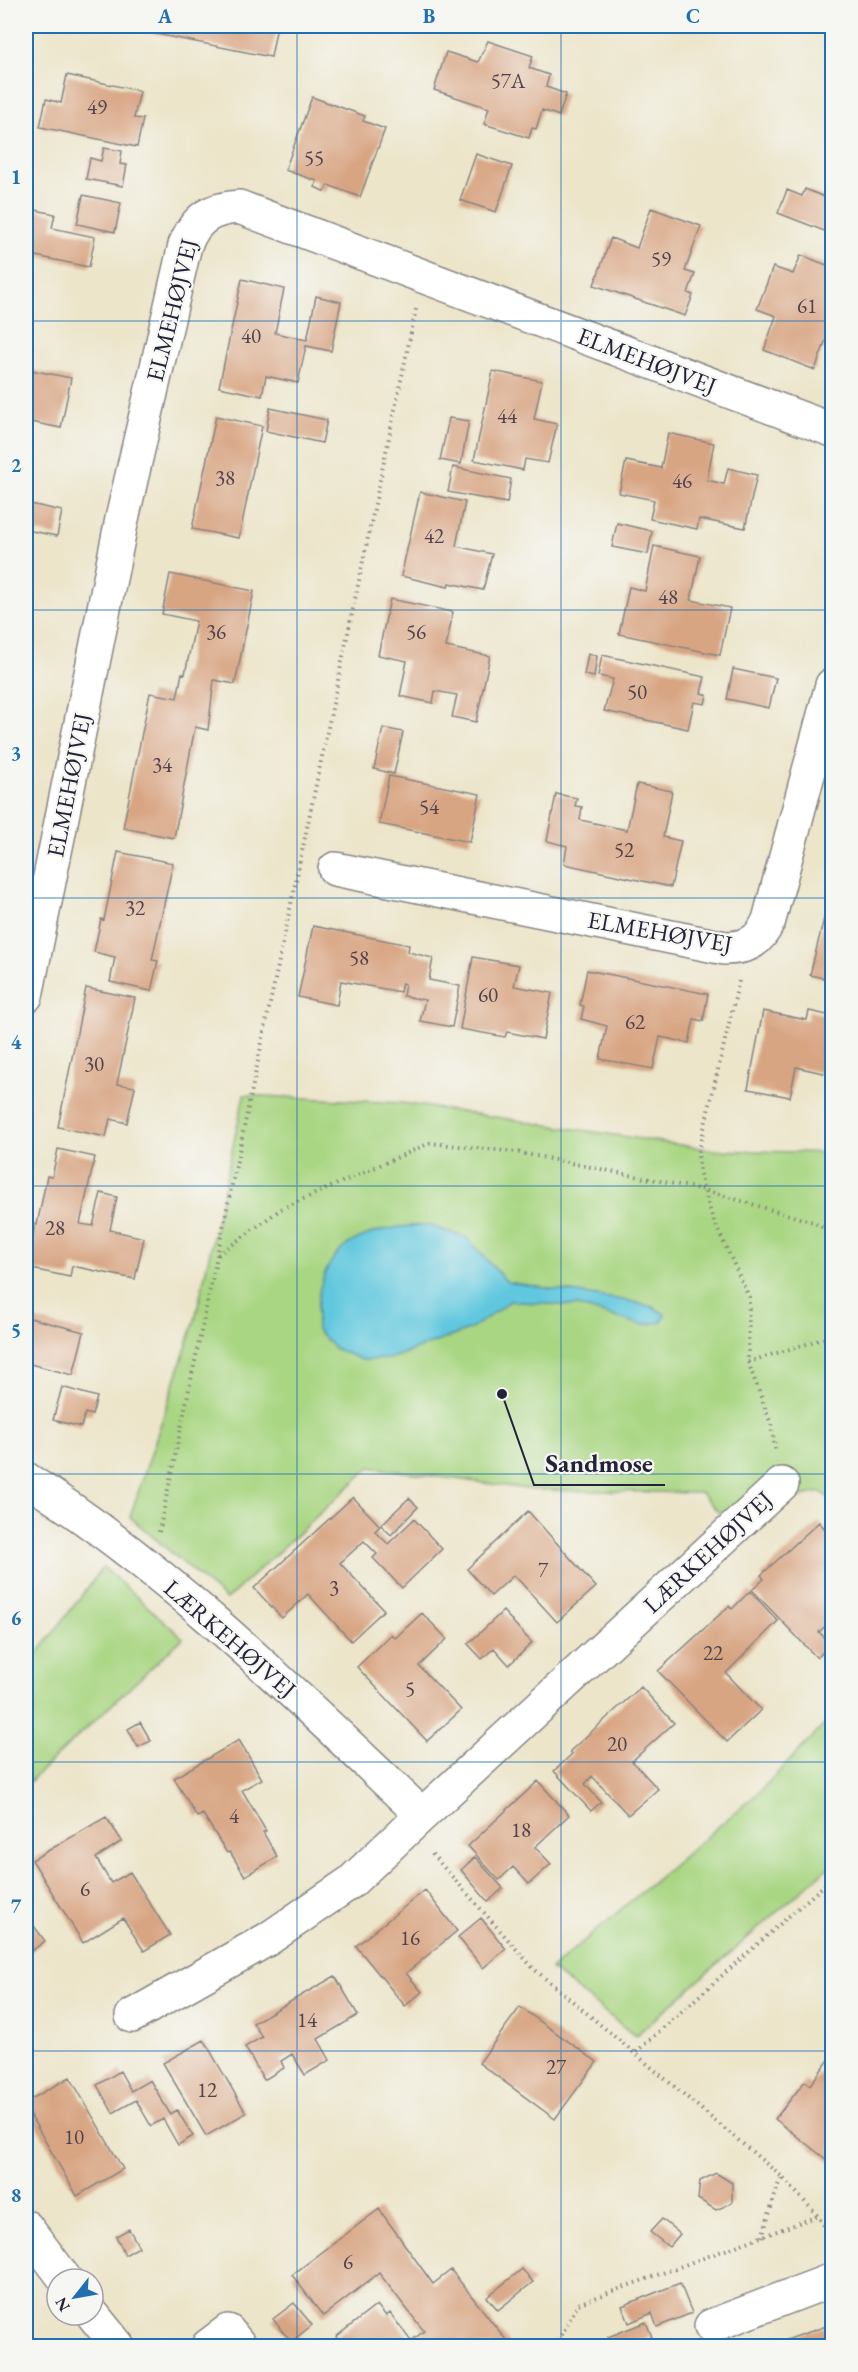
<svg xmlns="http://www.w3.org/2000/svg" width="858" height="2372" font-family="'EB Garamond',serif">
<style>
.green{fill:#a9d682;stroke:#667c5e;stroke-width:1.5}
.water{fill:#61c8de;stroke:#42758c;stroke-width:1.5}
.building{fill:#d8a583}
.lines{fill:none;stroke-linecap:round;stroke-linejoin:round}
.minor-casing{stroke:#878482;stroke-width:36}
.path{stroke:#878482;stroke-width:4;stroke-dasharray:1.5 4.5;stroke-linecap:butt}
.minor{stroke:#fff;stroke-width:33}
.grid{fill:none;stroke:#1f6fb2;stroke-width:1.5;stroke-opacity:0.55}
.labels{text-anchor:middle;stroke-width:4.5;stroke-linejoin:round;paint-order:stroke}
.number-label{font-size:21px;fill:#50434d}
.street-label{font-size:24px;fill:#22223b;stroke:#f6f6f2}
.leader{fill:none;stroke:#22223b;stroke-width:2}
.callout-dot{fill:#22223b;stroke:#f6f6f2;stroke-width:2}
.callout-label{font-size:26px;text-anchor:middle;font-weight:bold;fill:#22223b;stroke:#f6f6f2;stroke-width:4.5;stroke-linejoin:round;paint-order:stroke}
.neatline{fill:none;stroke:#1f6fb2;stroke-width:2}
.grid-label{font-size:20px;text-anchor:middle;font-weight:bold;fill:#1f6fb2}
</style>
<rect width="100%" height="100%" fill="#f6f6f2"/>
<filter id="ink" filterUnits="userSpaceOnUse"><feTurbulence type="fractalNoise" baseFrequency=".0167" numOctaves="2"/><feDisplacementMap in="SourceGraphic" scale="12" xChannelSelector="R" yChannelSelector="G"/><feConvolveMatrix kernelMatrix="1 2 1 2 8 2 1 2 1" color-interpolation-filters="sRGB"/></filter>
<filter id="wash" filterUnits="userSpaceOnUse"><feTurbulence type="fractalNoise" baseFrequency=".008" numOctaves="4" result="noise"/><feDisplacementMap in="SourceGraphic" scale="24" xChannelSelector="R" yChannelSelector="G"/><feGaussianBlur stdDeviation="1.35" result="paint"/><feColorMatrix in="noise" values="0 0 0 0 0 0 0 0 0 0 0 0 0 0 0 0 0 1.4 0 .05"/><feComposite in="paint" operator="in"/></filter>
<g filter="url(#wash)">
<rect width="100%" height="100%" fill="#ece5ca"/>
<path class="green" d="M244 1095 402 1103 714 1150 832 1153V1500L821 1492 719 1513 701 1493 534 1490 370 1467 226 1600 130 1517 195 1320Z
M103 1567 183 1638 26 1785V1669Z
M832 1717V1864L635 2036 551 1969 759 1792Z"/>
<path class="water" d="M428 1225 467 1238 507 1282 629 1301 653 1307 665 1314 662 1322 643 1325 577 1306 510 1301 471 1329 389 1359 362 1360 334 1348 317 1330C313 1250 354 1227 428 1225Z"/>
<g id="blocks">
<path class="building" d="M121 27V26H277L271 57Z
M488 41 533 56 529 68 549 75 546 87 566 94 559 116 542 110 536 129 532 128 529 138 484 124 489 108 434 90 446 52 478 62Z
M67 75 140 91 134 118 143 119 137 147 40 127 46 99 61 103Z
M312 97 365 116 363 121 385 129 360 197 328 185 325 192 315 187 317 181 285 170Z
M104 148 122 151 120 164 127 165 123 186 86 179 90 158 101 161Z
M476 154 512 166 496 212 460 200Z
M805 189 832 200V234L778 213 787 190 802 196Z
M83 195 121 203 115 232 77 224Z
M26 208 55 214 52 228 95 237 89 267 26 254Z
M651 208 701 226 685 271 695 274 688 293 693 295 685 316 594 285 611 238 637 248Z
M801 255 832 267V323L815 370 764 350 776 316 757 309 773 267 793 274Z
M242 279 284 289 275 333 307 340 316 296 341 302 331 351 306 346 298 383 266 376 262 396 219 387Z
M26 369 71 378 61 428 26 421Z
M493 371 542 381 534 419 557 424 548 463 525 459 523 470 474 460Z
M270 408 327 420 322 443 266 431Z
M216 416 262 426 239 538 192 529Z
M449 418 469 421 461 464 440 460Z
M668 433 714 443 707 480 724 484 728 468 757 475 745 528 699 519 697 529 650 519 654 500 619 493 626 461 661 468Z
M453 467 511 479 507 503 448 492Z
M420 492 465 502 456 546 492 554 483 590 449 583 448 587 401 576Z
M26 503 62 511 57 536 26 530Z
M617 523 652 531 648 554 612 547Z
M654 546 700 556 691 600 730 608 720 655 619 634 629 587 645 591Z
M170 574 254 591 235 684 214 680 208 730 195 727 174 838 123 828 150 693 177 698 182 673 185 674 196 621 162 614Z
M390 599 453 612 446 647 490 656 476 722 452 717 457 695 435 691 433 703 400 696 407 661 378 655Z
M588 654 597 656 594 677 584 675Z
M602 655 705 677 701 693 707 695 705 704 694 702 688 729 604 711 613 679 598 676Z
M733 669 776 678 769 708 727 699Z
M383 728 403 732 394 774 374 769Z
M389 776 480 794 470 842 379 824Z
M637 784 672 791 663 837 681 841 671 887 564 864 567 846 547 841 556 794 577 798 575 806 582 807 580 820 627 830Z
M118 852 173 863 152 960 158 961 151 991 110 982 115 957 94 952 101 919 104 920Z
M832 886V980L810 975Z
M313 926 409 945 408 952 433 958 429 980 460 986 452 1027 420 1021 425 1000 403 996 405 984 402 983 400 992 341 981 337 1005 298 997Z
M473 957 519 965 514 986 552 993 543 1039 507 1032 505 1037 460 1029Z
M587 970 708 994 703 1021 694 1019 689 1043 660 1037 653 1069 600 1059 607 1026 581 1019 584 1006 580 1005Z
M86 988 135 998 117 1084 135 1087 127 1123 110 1119 106 1137 58 1127Z
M763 1011 807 1020 809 1011 832 1016V1075L796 1067 790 1097 748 1089Z
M58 1149 95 1157 80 1224 93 1226 101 1193 117 1197 110 1230 144 1238 135 1279 72 1266 70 1277 27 1268 35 1224 37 1225 47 1176 52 1177Z
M26 1317 84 1332 73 1375 26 1363Z
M62 1387 97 1397 92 1415 85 1413 81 1427 53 1420Z
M353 1497 380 1526 375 1531 388 1544 414 1519 442 1549 402 1588 373 1558 377 1554 364 1541 340 1563 384 1610 351 1641 308 1594 282 1618 254 1588Z
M409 1498 418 1507 391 1535 381 1525Z
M528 1511 596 1587 557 1622 514 1575 491 1596 467 1569Z
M819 1522 832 1537V1578L827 1583 832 1589V1620L819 1632 831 1644 817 1658 752 1590 764 1579 761 1575Z
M750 1591 778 1621 726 1673 761 1710 727 1742 658 1671 729 1606 732 1609Z
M503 1611 532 1643 509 1665 494 1648 482 1659 468 1644Z
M422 1613 447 1639 419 1666 461 1710 427 1741 357 1667 391 1634 395 1638Z
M641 1687 674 1723 632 1761 658 1789 628 1815 592 1776 585 1784 601 1802 591 1811 554 1771 572 1754 570 1751Z
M140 1722 151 1741 138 1747 128 1729Z
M239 1740 262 1779 242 1790 266 1831 263 1832 277 1857 245 1876 230 1852 227 1853 203 1814 197 1817 174 1778Z
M538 1781 569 1815 535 1847 551 1864 529 1884 513 1867 499 1880 468 1846Z
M106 1817 122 1841 96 1858 111 1883 130 1872 170 1935 144 1951 123 1918 83 1943 32 1860Z
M475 1857 503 1888 488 1902 461 1870Z
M425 1890 457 1931 406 1973 422 1992 405 2006 356 1946Z
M26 1915 45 1941 26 1955Z
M481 1918 506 1949 483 1968 458 1937Z
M335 1976 358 2015 318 2039 330 2060 305 2075 292 2054 281 2061 284 2068 264 2080 245 2047 262 2037 253 2023Z
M520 2007 597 2062 555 2119 479 2063Z
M204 2040 246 2113 206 2136 163 2063Z
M832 2056V2164L775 2119 805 2081 810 2085Z
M120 2071 131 2091 150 2080 170 2114 177 2110 193 2136 178 2145 163 2119 151 2126 136 2100 113 2113 97 2085Z
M70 2077 123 2169 77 2196 26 2108V2102Z
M716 2173 732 2183V2203L716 2210 698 2199 700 2181Z
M379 2209 433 2284 451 2270 511 2346H343L336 2337 377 2305 386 2316 390 2313 411 2341 424 2331 379 2273 323 2316 292 2275Z
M662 2219 680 2234 669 2247 650 2232Z
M129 2229 139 2247 125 2255 116 2236Z
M522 2269 533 2282 498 2310 487 2297Z
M680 2283 692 2313 657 2327 652 2313 629 2323 622 2306Z
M294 2303 312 2325 291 2342 273 2319Z
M646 2322 652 2337 642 2341 645 2346H612L608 2337Z
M832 2324V2346H769Z"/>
</g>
</g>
<g filter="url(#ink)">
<use href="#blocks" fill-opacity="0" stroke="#878482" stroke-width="1.5"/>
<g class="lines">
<g class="minor-casing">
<path id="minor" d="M335 869 725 948C748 948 760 941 769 920L832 685
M26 996 122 519 185 245C196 218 210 209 239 207L832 430
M26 1479C170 1570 299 1698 422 1815L782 1484
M132 2016 268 1939 351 1882 422 1815
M26 2227 65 2279
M93 2315 118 2346
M711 2326 832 2280
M208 2346 228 2331 240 2346"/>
</g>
<path class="path" d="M739 981 698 1154 700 1174 712 1217 749 1297 748 1362 771 1424 776 1453
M218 1255 281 1209 430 1143 516 1152 704 1190 813 1222 832 1233
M748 1362 832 1336
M159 1532 416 309
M432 1854 534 1969 781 2176 818 2216 832 2238
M636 2052 832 1878
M762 2237 781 2176
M556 2346 578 2304 818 2216"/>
<use href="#minor" class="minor"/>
</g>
</g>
<path class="grid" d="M297 26V2346M561 26V2346M26 321H832M26 610H832M26 898H832M26 1186H832M26 1474H832M26 1762H832M26 2051H832"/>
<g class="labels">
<g class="number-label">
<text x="508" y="88">57A</text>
<text x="97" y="114">49</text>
<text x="314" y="165">55</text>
<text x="661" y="266">59</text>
<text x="807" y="313">61</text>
<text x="251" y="343">40</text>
<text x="507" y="423">44</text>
<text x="225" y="485">38</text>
<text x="682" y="488">46</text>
<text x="434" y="543">42</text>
<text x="668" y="604">48</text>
<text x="216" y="639">36</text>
<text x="416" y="639">56</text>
<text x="637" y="699">50</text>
<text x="162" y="772">34</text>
<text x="429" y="814">54</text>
<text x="624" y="857">52</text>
<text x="135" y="915">32</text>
<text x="359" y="965">58</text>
<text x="488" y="1002">60</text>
<text x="635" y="1029">62</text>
<text x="94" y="1071">30</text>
<text x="55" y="1235">28</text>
<text x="543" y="1577">7</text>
<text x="334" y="1595">3</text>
<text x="713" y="1660">22</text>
<text x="410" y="1696">5</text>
<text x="617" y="1751">20</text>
<text x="234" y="1823">4</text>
<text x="521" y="1837">18</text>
<text x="85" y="1896">6</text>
<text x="410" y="1945">16</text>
<text x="307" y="2027">14</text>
<text x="556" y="2074">27</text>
<text x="207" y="2097">12</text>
<text x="74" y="2144">10</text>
<text x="348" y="2269">6</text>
</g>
<g class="street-label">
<text transform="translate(172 310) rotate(-76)" y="8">ELMEHØJVEJ</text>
<text transform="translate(647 361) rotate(21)" y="8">ELMEHØJVEJ</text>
<text transform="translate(69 785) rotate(-79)" y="8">ELMEHØJVEJ</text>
<text transform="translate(660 932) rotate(10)" y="8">ELMEHØJVEJ</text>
<text transform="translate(708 1552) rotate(-43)" y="8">LÆRKEHØJVEJ</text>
<text transform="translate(230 1639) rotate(41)" y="8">LÆRKEHØJVEJ</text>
</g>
</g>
<path class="leader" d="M502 1394L534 1485H665"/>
<circle class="callout-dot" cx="502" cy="1394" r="6"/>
<g class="callout-label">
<text x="599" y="1472">Sandmose</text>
</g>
<rect width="858" height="2372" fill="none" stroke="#f6f6f2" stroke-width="66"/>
<g transform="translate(75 2297) rotate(239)"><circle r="28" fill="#f6f6f2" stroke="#a1a1a9" stroke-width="1.5"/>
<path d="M0-4.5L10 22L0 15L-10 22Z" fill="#1f6fb2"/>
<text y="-9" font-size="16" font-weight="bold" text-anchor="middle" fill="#22223b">N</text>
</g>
<rect x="33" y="33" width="792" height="2306" class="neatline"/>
<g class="grid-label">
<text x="165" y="23">A</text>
<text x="429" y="23">B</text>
<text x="693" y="23">C</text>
<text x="16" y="184">1</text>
<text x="16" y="472">2</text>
<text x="16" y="760">3</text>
<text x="16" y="1049">4</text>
<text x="16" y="1337">5</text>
<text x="16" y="1625">6</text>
<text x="16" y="1913">7</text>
<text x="16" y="2202">8</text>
</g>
</svg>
